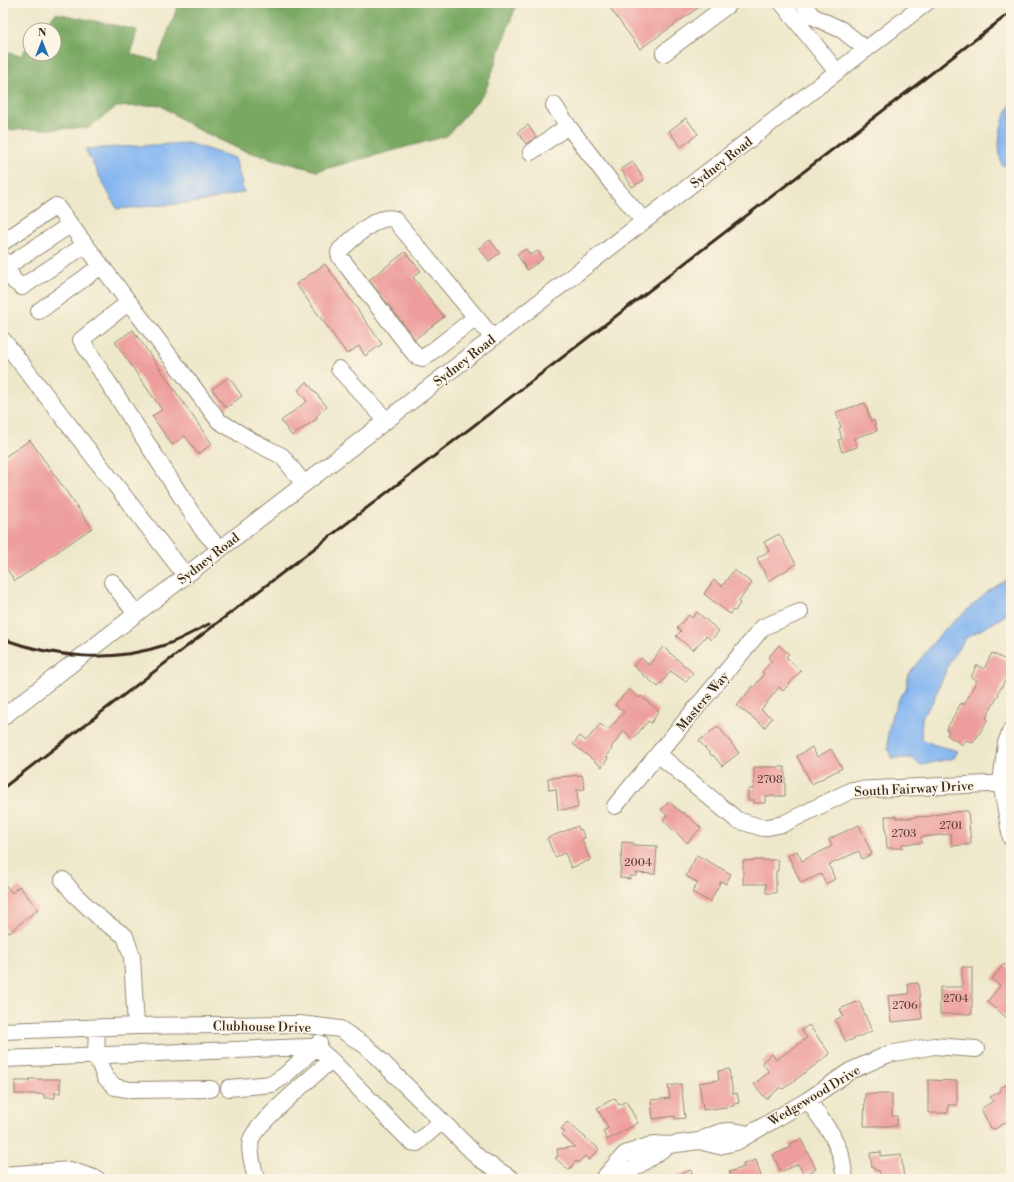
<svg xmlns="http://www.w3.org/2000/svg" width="1014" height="1182" font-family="'Libre Bodoni',serif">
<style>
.forest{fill:#78a862;stroke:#5a6940}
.water{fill:#85b6f1;stroke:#607088}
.building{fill:#ed9e9c}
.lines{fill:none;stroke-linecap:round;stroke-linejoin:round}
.minor-casing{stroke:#948974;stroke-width:18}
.minor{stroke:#fff;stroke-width:16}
.rail{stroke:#3b2a1e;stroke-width:3}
.labels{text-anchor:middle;stroke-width:3;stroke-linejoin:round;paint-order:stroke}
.number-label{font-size:11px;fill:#68473e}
.street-label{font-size:13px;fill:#3b2a1e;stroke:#fcf5e5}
</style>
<rect width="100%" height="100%" fill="#fcf5e5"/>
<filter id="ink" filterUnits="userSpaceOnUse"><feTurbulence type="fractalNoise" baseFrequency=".025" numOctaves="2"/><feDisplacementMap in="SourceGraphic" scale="8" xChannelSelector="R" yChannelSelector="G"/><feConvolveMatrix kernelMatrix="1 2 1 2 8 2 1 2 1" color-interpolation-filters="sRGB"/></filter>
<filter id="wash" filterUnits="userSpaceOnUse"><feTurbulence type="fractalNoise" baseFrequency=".012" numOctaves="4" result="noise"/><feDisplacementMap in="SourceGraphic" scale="16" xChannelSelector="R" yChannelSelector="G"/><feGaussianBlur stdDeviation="0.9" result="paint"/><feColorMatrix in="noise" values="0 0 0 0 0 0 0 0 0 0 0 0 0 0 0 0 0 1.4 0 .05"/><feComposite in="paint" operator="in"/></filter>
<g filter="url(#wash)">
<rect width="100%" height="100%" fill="#eee8cb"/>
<path class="forest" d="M179 3H517L485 92 447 136 317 171 241 150 193 127 160 105 116 107 88 128 3 130V51L20 56 30 44V54H54V30H41L56 13 137 30 131 54 157 61Z"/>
<path class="water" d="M1011 104V168L1002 165C996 146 1000 121 1011 104Z
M188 143 235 158 244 192 199 202 117 209 85 149Z
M1011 577V611L998 620 966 638 951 659 932 703 922 717 921 739 935 745 958 751 954 758 921 765 912 758H892L888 749V732L892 714 900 697 906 690 908 675 942 632 990 590Z"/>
<g id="blocks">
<path class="building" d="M617 3H705L640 49 610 8Z
M686 118 698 134 681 147 669 131Z
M528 125 536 137 526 144 518 132Z
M633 162 644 180 632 187 621 169Z
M490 240 500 253 489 261 479 248Z
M526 249 530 255 538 251 543 259 527 270 517 254Z
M405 252 421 271 413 277 444 317 415 339 369 280Z
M325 264 382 344 365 356 359 346 347 354 296 284Z
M133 330 212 444 198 454 185 436 172 445 152 416 162 410 115 342Z
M229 377 242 396 226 408 212 389Z
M307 382 327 407 316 416 318 418 292 436 281 421 307 401 298 390Z
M865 403 871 421 874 420 877 431 854 438 857 447 842 452 838 440 842 439 839 428 841 427 836 412Z
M30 440 92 528 15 581 3 564V458Z
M779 534 796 564 769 581 757 558 769 551 764 542Z
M734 570 752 583 738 602 740 603 735 611 733 610 730 614 704 594 714 580 722 586Z
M697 612 719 631 711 640 706 636 693 650 676 636 681 631 677 628 689 615 692 618Z
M779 645 789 654 786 657 801 671 783 691 779 687 761 710 772 718 765 727 737 706 753 686 754 687 764 674 762 672 772 661 768 658Z
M663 647 693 673 686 682 671 671 658 687 633 666 641 658 649 665Z
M992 653 1011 663V673L1009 678 1007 677 1006 679 998 693 999 694 986 718 988 719 979 734 973 743 966 740 963 745 947 735 949 731 946 730 961 703 964 705 977 680 971 677 977 665 984 669Z
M629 689 639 698 641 696 659 711 651 723 648 721 633 739 624 731 611 748 612 749 606 756 608 758 602 767 573 744 580 736 586 741 600 724 608 730 624 712 615 705Z
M718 726 739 753 722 766 713 755 712 756 699 741Z
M812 747 817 757 831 749 842 768 812 784 797 756Z
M754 767H785V796H765V803H754V800H748V789H754Z
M582 775 585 789 577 790 578 808 558 810 556 789 549 790 548 778Z
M669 802 682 813 683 812 688 817V816L701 828 687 843 663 820 667 815 661 810Z
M963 811H968L971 844 952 846 951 834 921 837 922 843 902 844V848H887L885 816H896V818H913V817L932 816V815Z
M859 825 872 854 862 859 859 851 829 865 835 879 826 884 821 874 801 883 788 855 797 851 802 861 832 846 829 839Z
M578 826 579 830 581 829 585 838 582 839 590 860 571 868 565 853 555 857 547 838Z
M622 842 634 843 633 845 657 846 655 874 636 873V876H630V879L620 878Z
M697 855 731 874 726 884 721 881 710 902 692 892 698 883 686 876Z
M756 860H778V871H776V893H766V884H743V861Z
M3 882 12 893 19 886 38 909 9 933 3 926Z
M1004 964 1011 969V1021L987 1002 999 987 1000 985 992 979Z
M962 967H972V1014H940V987H962Z
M918 983 922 1019 891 1022 888 996 909 994 908 984Z
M859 1001 872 1031 846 1042 835 1020 843 1016 840 1009Z
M809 1025 830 1054 783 1089 781 1087 766 1099 754 1084 769 1072 762 1062 772 1054 776 1060 807 1038 801 1030Z
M729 1069 733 1094 737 1093 739 1103 733 1104 734 1106 703 1110 699 1083 719 1080 718 1071Z
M29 1079H60V1093H55V1098H44V1094H15V1081H29Z
M928 1080 957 1081V1105H948V1113H928Z
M1011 1082V1119L995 1129 991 1128 981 1109 993 1101 990 1097 1001 1091 1000 1088Z
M681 1084 685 1118 675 1119V1116L653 1119 651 1100 670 1098 668 1086Z
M865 1094H892V1116H897V1126H864Z
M615 1098 619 1105 626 1101 638 1123 607 1140 603 1131 608 1128 597 1108Z
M567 1122 599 1149 589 1160 585 1156 578 1163 576 1161 569 1170 555 1158 558 1156 557 1149 575 1147 562 1135 565 1132 561 1129Z
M801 1139 816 1169 804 1175 798 1164 781 1172 773 1155 791 1147 789 1144Z
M881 1152V1156L901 1154 904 1179H881L879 1170 875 1171V1168H872L870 1153Z
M756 1160 762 1179H732L729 1172 744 1167 743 1164Z
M691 1170 694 1179H669V1178Z"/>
</g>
</g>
<g filter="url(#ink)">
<use href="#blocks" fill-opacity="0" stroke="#948974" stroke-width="1"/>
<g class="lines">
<g class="minor-casing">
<path id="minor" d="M782 3 837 72
M803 3 812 16 842 30 866 49
M664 53 730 3
M554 105 568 126
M531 152 568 126 614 186 644 221
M3 242 56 206 219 421 252 441 282 456 304 484
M3 260 14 281 22 287 85 245
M6 267 70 225
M129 302 81 340 202 529 220 549
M39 311 101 266
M476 317 426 356 423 358 416 356 340 257 339 253 340 250C353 239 376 214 394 219 427 258 460 298 493 338
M3 340 186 576
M339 369 386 420
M112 582 136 614
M3 717 926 3
M1011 730 1006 743 1001 783 1011 838
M658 754 737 820 763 828 783 824 852 790 1011 783
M615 806 763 627 800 612
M63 880 75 895 103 921 125 936 132 957 136 1026
M97 1028 96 1055 105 1077 115 1087 131 1090 211 1089
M3 1031 136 1026 300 1024 340 1029 366 1046 480 1159 512 1179
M3 1059 309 1047H316L331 1060 411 1142 417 1143 442 1121
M229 1088 272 1084 284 1076 316 1047 319 1043
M808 1100 832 1135 841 1155 845 1179
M699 1141C720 1131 724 1128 747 1134
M3 1175 70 1170 97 1179
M256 1179C254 1169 248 1150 251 1140 255 1124 316 1074 331 1060
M603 1179 625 1154 654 1144 669 1145 699 1141 719 1146 736 1142 808 1100 850 1071 889 1054 934 1046 976 1049
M623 1179 633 1169 666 1147"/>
</g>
<use href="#minor" class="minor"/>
<path class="rail" d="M3 639C55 658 112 663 165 645 180 640 195 631 209 624
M3 788 1011 12"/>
</g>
</g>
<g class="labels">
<g class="number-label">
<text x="770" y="783">2708</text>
<text x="951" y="829">2701</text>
<text x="904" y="837">2703</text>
<text x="638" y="866">2004</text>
<text x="956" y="1002">2704</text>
<text x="905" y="1009">2706</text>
</g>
<g class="street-label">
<text transform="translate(721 162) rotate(-38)" y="5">Sydney Road</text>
<text transform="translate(464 360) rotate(-38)" y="5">Sydney Road</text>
<text transform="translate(208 558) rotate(-38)" y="5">Sydney Road</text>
<text transform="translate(702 701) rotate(-50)" y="5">Masters Way</text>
<text transform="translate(914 788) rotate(-3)" y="5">South Fairway Drive</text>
<text transform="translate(262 1026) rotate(1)" y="5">Clubhouse Drive</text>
<text transform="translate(814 1095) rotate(-31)" y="5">Wedgewood Drive</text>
</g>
</g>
<rect width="1014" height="1182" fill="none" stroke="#fcf5e5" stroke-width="16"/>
<g transform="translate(42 42)"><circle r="19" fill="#fcf5e5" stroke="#afa495"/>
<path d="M0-3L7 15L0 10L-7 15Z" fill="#1f6fb2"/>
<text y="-6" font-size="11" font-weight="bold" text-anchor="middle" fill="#3b2a1e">N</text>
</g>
</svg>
